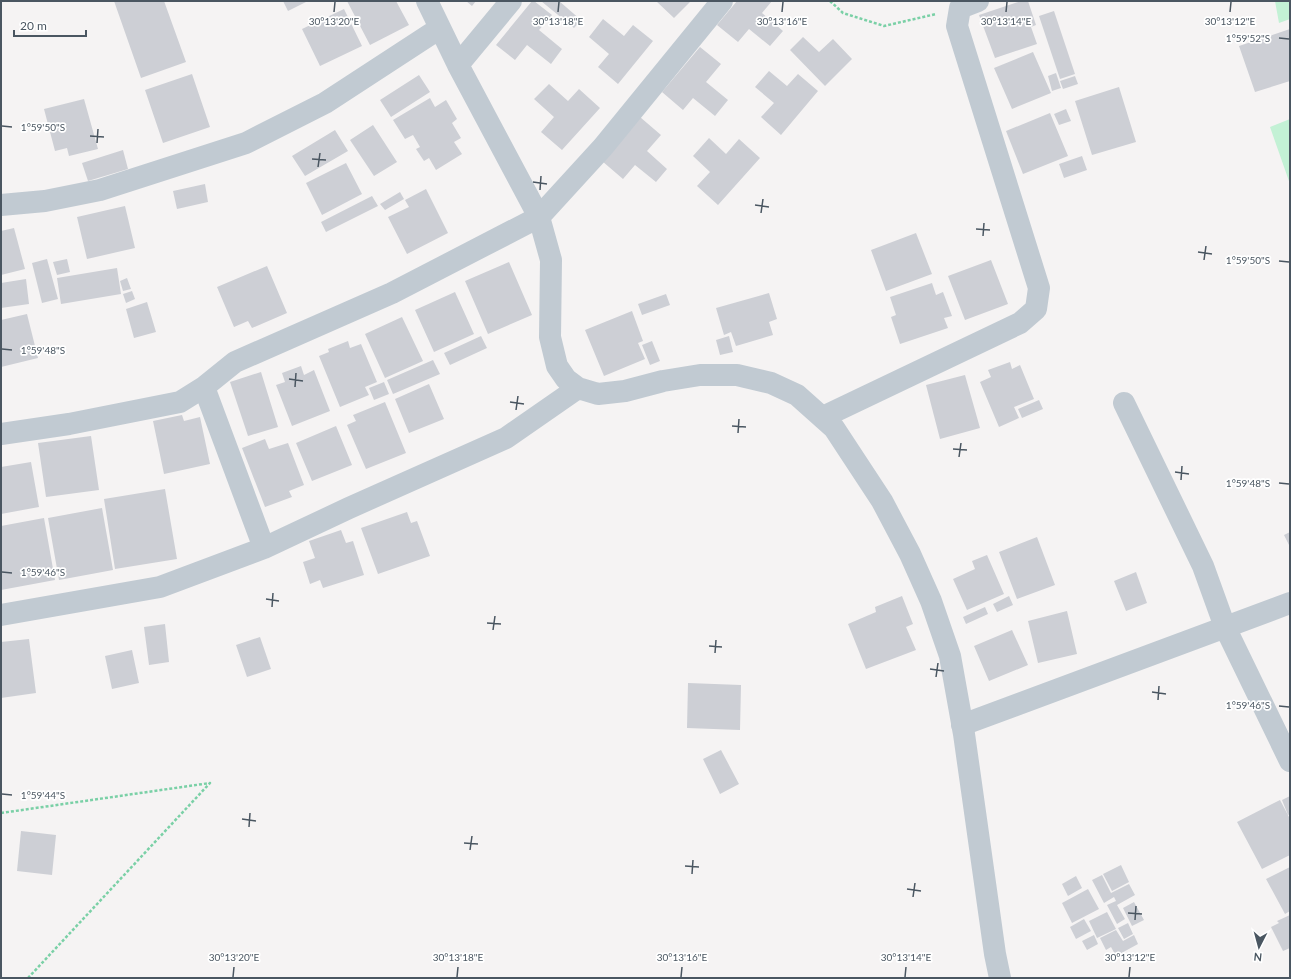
<svg xmlns="http://www.w3.org/2000/svg" width="1291" height="979" font-family="Lato,sans-serif">
<style>
.green{fill:#c3f1d5}
.building{fill:#cdcfd5}
.lines{fill:none;stroke-linecap:round;stroke-linejoin:round}
.path{stroke:#7ad0a6;stroke-width:2.5;stroke-dasharray:3 2;stroke-linecap:butt}
.minor{stroke:#c1cad2;stroke-width:22}
.ticks{fill:none;stroke:#4a5661;stroke-width:1.5}
.ticks-label{font-size:10px;text-anchor:middle;fill:#4a5661;stroke:#fff;stroke-width:3.5;stroke-linejoin:round;paint-order:stroke}
</style>
<rect width="100%" height="100%" fill="#f5f3f3"/>
<path class="green" d="M1275 1H1290V19L1279 23Z
M1290 119V184L1270 127Z"/>
<path class="building" d="M114 1H164L186 62 141 78Z
M283 1H308L288 11Z
M347 1H396L409 25 370 45Z
M466 1H476L472 6Z
M532 1H534L552 15 539 30 562 49 551 64 527 45 515 60 496 45Z
M541 1H559L581 20 574 28Z
M656 1H691L674 18Z
M737 1H772L762 13 783 31 770 46 749 29 738 42 717 25Z
M1021 1H1028L1036 25 1031 27 1037 44 995 58 979 15Z
M344 9 362 46 320 66 302 29Z
M1054 11 1075 74 1060 79 1039 16Z
M603 19 624 36 633 25 653 41 618 84 598 67 609 54 589 37Z
M1290 29V81L1255 92 1239 46Z
M803 37 819 52 833 39 852 59 825 86 790 50Z
M700 47 721 64 706 82 728 100 715 116 693 98 683 110 662 92Z
M1033 52 1051 93 1012 109 994 68Z
M769 71 787 86 798 74 818 91 781 135 761 117 774 103 755 87Z
M1056 73 1061 88 1052 91 1048 76Z
M192 74 210 127 163 143 145 90Z
M419 75 430 92 391 117 380 100Z
M1075 76 1078 84 1063 89 1060 81Z
M549 84 568 101 579 89 600 108 562 150 541 132 554 117 534 99Z
M1119 87 1136 142 1092 155 1075 101Z
M430 98 435 107 446 100 457 119 452 123 461 138 454 142 462 154 436 170 429 158 424 161 416 149 420 147 413 135 405 139 393 120Z
M84 99 98 149 69 156 67 148 55 151 44 109Z
M1066 109 1071 121 1059 125 1054 114Z
M1050 113 1068 156 1023 174 1006 131Z
M640 117 661 135 647 151 667 169 656 182 635 165 623 179 602 161Z
M373 125 397 162 374 176 350 140Z
M335 130 348 151 305 176 292 156Z
M709 138 726 154 739 139 760 158 718 205 697 186 710 172 693 156Z
M123 150 128 169 88 181 82 163Z
M1082 156 1087 170 1064 178 1059 164Z
M346 163 362 194 322 215 306 183Z
M205 184 208 202 177 209 173 191Z
M426 189 448 233 407 254 388 217 409 207 405 200Z
M400 192 404 199 385 210 380 204Z
M372 196 378 206 326 232 321 222Z
M125 206 135 248 87 259 77 217Z
M14 228 25 269 1 275V231Z
M916 233 932 274 886 291 871 250Z
M47 259 58 299 42 303 32 263Z
M67 259 70 272 57 275 53 262Z
M991 260 1008 304 965 320 948 276Z
M509 262 532 315 488 334 465 281Z
M267 266 287 313 252 328 248 321 234 327 217 287Z
M117 268 121 294 61 304 57 278Z
M127 278 131 289 123 291 120 281Z
M26 279 29 304 1 308V283Z
M932 283 936 295 943 292 952 316 944 318 948 328 900 344 891 317 896 315 890 297Z
M132 291 135 299 126 303 123 294Z
M455 292 474 334 434 352 415 310Z
M769 293 777 319 769 322 773 335 736 346 731 332 724 335 716 308Z
M666 294 670 305 642 315 638 304Z
M147 302 156 332 134 338 126 309Z
M632 311 643 341 638 343 645 359 604 376 585 330Z
M27 314 38 358 1 367V320Z
M402 317 423 361 385 378 365 334Z
M481 336 487 348 450 365 444 353Z
M729 336 733 352 720 355 716 340Z
M348 341 350 348 361 344 377 382 365 387 369 395 340 407 319 356 329 352 328 349Z
M652 341 660 361 650 365 642 345Z
M433 360 440 374 393 394 387 380Z
M1010 362 1012 369 1020 365 1034 399 1014 407 1019 418 999 427 980 382 991 377 988 370Z
M301 366 304 375 314 370 330 411 292 426 276 385 285 382 282 373Z
M261 372 278 427 248 436 230 382Z
M965 375 980 428 940 439 926 385Z
M384 382 389 394 374 400 369 388Z
M429 384 444 419 409 433 395 399Z
M1039 400 1043 409 1022 418 1018 409Z
M385 402 406 453 366 469 347 425 356 421 353 415Z
M182 415 184 421 200 417 210 464 164 474 153 421Z
M336 426 352 465 312 481 296 443Z
M91 436 99 490 46 497 38 443Z
M265 439 269 449 288 443 304 485 289 491 292 497 265 507 242 448Z
M31 462 39 507 1 514V467Z
M165 489 177 559 115 569 104 499Z
M102 508 113 570 59 580 48 518Z
M407 512 411 523 417 521 430 556 378 574 361 528Z
M44 518 55 580 1 590V526Z
M341 530 346 543 353 541 364 575 323 588 320 580 310 584 303 562 315 558 309 541Z
M1290 532V547L1284 535Z
M1037 537 1055 585 1017 599 999 552Z
M987 555 1004 594 967 610 953 579 975 569 972 561Z
M1136 572 1147 603 1126 611 1114 581Z
M902 596 913 624 906 627 916 650 866 669 848 624 876 612 875 607Z
M1009 596 1013 605 997 612 993 604Z
M985 607 988 614 966 624 963 617Z
M1067 611 1077 654 1038 663 1028 621Z
M165 624 169 662 149 665 144 627Z
M1012 630 1028 665 989 681 974 646Z
M260 637 271 669 247 677 236 645Z
M29 639 36 693 1 698V642Z
M132 650 139 683 112 689 105 656Z
M688 683 741 685 740 730 687 728Z
M721 750 739 784 720 794 703 759Z
M1290 796V814L1288 815 1282 800Z
M1280 800 1289 817H1290V855L1262 869 1237 822Z
M21 831 56 835 52 875 17 871Z
M1121 865 1129 882 1112 891 1103 874Z
M1290 867V911L1285 914 1266 879Z
M1102 875 1111 893 1129 884 1135 895 1117 905 1125 919 1117 924 1107 905 1116 901 1114 897 1104 903 1092 880Z
M1076 876 1082 888 1068 896 1062 884Z
M1088 889 1099 909 1072 923 1062 903Z
M1134 902 1144 920 1132 926 1123 908Z
M1107 912 1116 929 1097 938 1089 921Z
M1290 915V948L1283 951 1271 927 1279 923 1277 921Z
M1084 919 1091 931 1076 939 1070 927Z
M1128 923 1133 934 1124 939 1118 928Z
M1116 930 1123 941 1134 935 1138 944 1116 956 1111 947 1106 950 1100 938Z
M1094 935 1098 944 1087 950 1082 941Z"/>
<g class="lines">
<path class="path" d="M830 1 843 13 884 26 936 14
M1 813 210 783 28 978"/>
<path class="minor" d="M427 1 458 65 539 217 551 260 550 337 557 366 566 379 578 388 598 394 625 391 663 381 700 375H737L771 383 797 395 834 428 882 501 910 554 931 601 950 656 964 734 995 954 1000 978
M458 65 511 1
M1 205 45 201 100 190 246 143 325 103 440 28
M204 387 264 548
M1124 403 1203 566 1225 627 1290 761
M823 417 1020 323 1036 309 1039 288 957 26 960 8 978 1
M1 434 69 424 180 402 204 387 235 362 392 293 539 217 603 147 722 1
M1 615 160 587 264 548 349 508 506 438 578 388
M962 725 1290 603"/>
</g>
<path class="ticks" d="M334 12 335 2M558 12 559 2M782 12 783 2M1006 12 1007 2M1230 12 1231 2M1279 38 1289 39M2 126 12 127M90 136 104 137M97 143 98 129M312 159 326 160M318 167 320 153M533 182 547 184M540 190 541 176M755 205 769 207M761 213 763 199M976 229 990 230M983 236 984 223M1198 252 1212 254M1204 260 1206 246M1279 261 1289 262M2 349 12 350M289 379 303 381M295 387 296 373M510 402 524 404M516 410 518 396M732 426 746 427M738 433 739 419M953 449 967 450M959 457 961 443M1175 472 1189 474M1181 480 1182 466M1279 483 1289 484M2 572 12 573M266 599 279 601M272 607 273 593M487 623 501 624M493 630 495 616M709 646 722 647M715 653 716 640M930 669 944 671M936 677 938 663M1152 692 1166 694M1158 700 1159 686M1279 706 1289 707M2 794 12 795M242 819 256 821M249 827 250 813M464 843 478 844M470 850 472 836M685 866 699 867M692 874 693 860M907 889 921 891M913 897 915 883M1128 913 1142 914M1135 920 1136 906M233 977 234 967M457 977 458 967M681 977 682 967M905 977 906 967M1129 977 1130 967"/>
<g class="ticks-label">
<text x="334" y="25">30°13'20"E</text>
<text x="558" y="25">30°13'18"E</text>
<text x="782" y="25">30°13'16"E</text>
<text x="1006" y="25">30°13'14"E</text>
<text x="1230" y="25">30°13'12"E</text>
<text x="1248" y="42">1°59'52"S</text>
<text x="43" y="131">1°59'50"S</text>
<text x="1248" y="264">1°59'50"S</text>
<text x="43" y="354">1°59'48"S</text>
<text x="1248" y="487">1°59'48"S</text>
<text x="43" y="576">1°59'46"S</text>
<text x="1248" y="709">1°59'46"S</text>
<text x="43" y="799">1°59'44"S</text>
<text x="234" y="961">30°13'20"E</text>
<text x="458" y="961">30°13'18"E</text>
<text x="682" y="961">30°13'16"E</text>
<text x="906" y="961">30°13'14"E</text>
<text x="1130" y="961">30°13'12"E</text>
</g>
<rect width="1291" height="979" fill="none" stroke="#4a5661" stroke-width="4"/>
<g transform="translate(1259 947) rotate(186)" stroke="#ffffff" stroke-width="3" paint-order="stroke">
<path d="M0-3L7 15L0 10L-7 15Z" fill="#4a5661"/>
<text y="-6" font-size="11" font-weight="bold" text-anchor="middle" fill="#4a5661">N</text>
</g>
<path d="M14 30v6h72v-6" fill="none" stroke="#4a5661" stroke-width="2"/>
<text x="20" y="30" font-size="12" fill="#4a5661" stroke="#ffffff" stroke-width="3" paint-order="stroke">20 m</text>
</svg>
